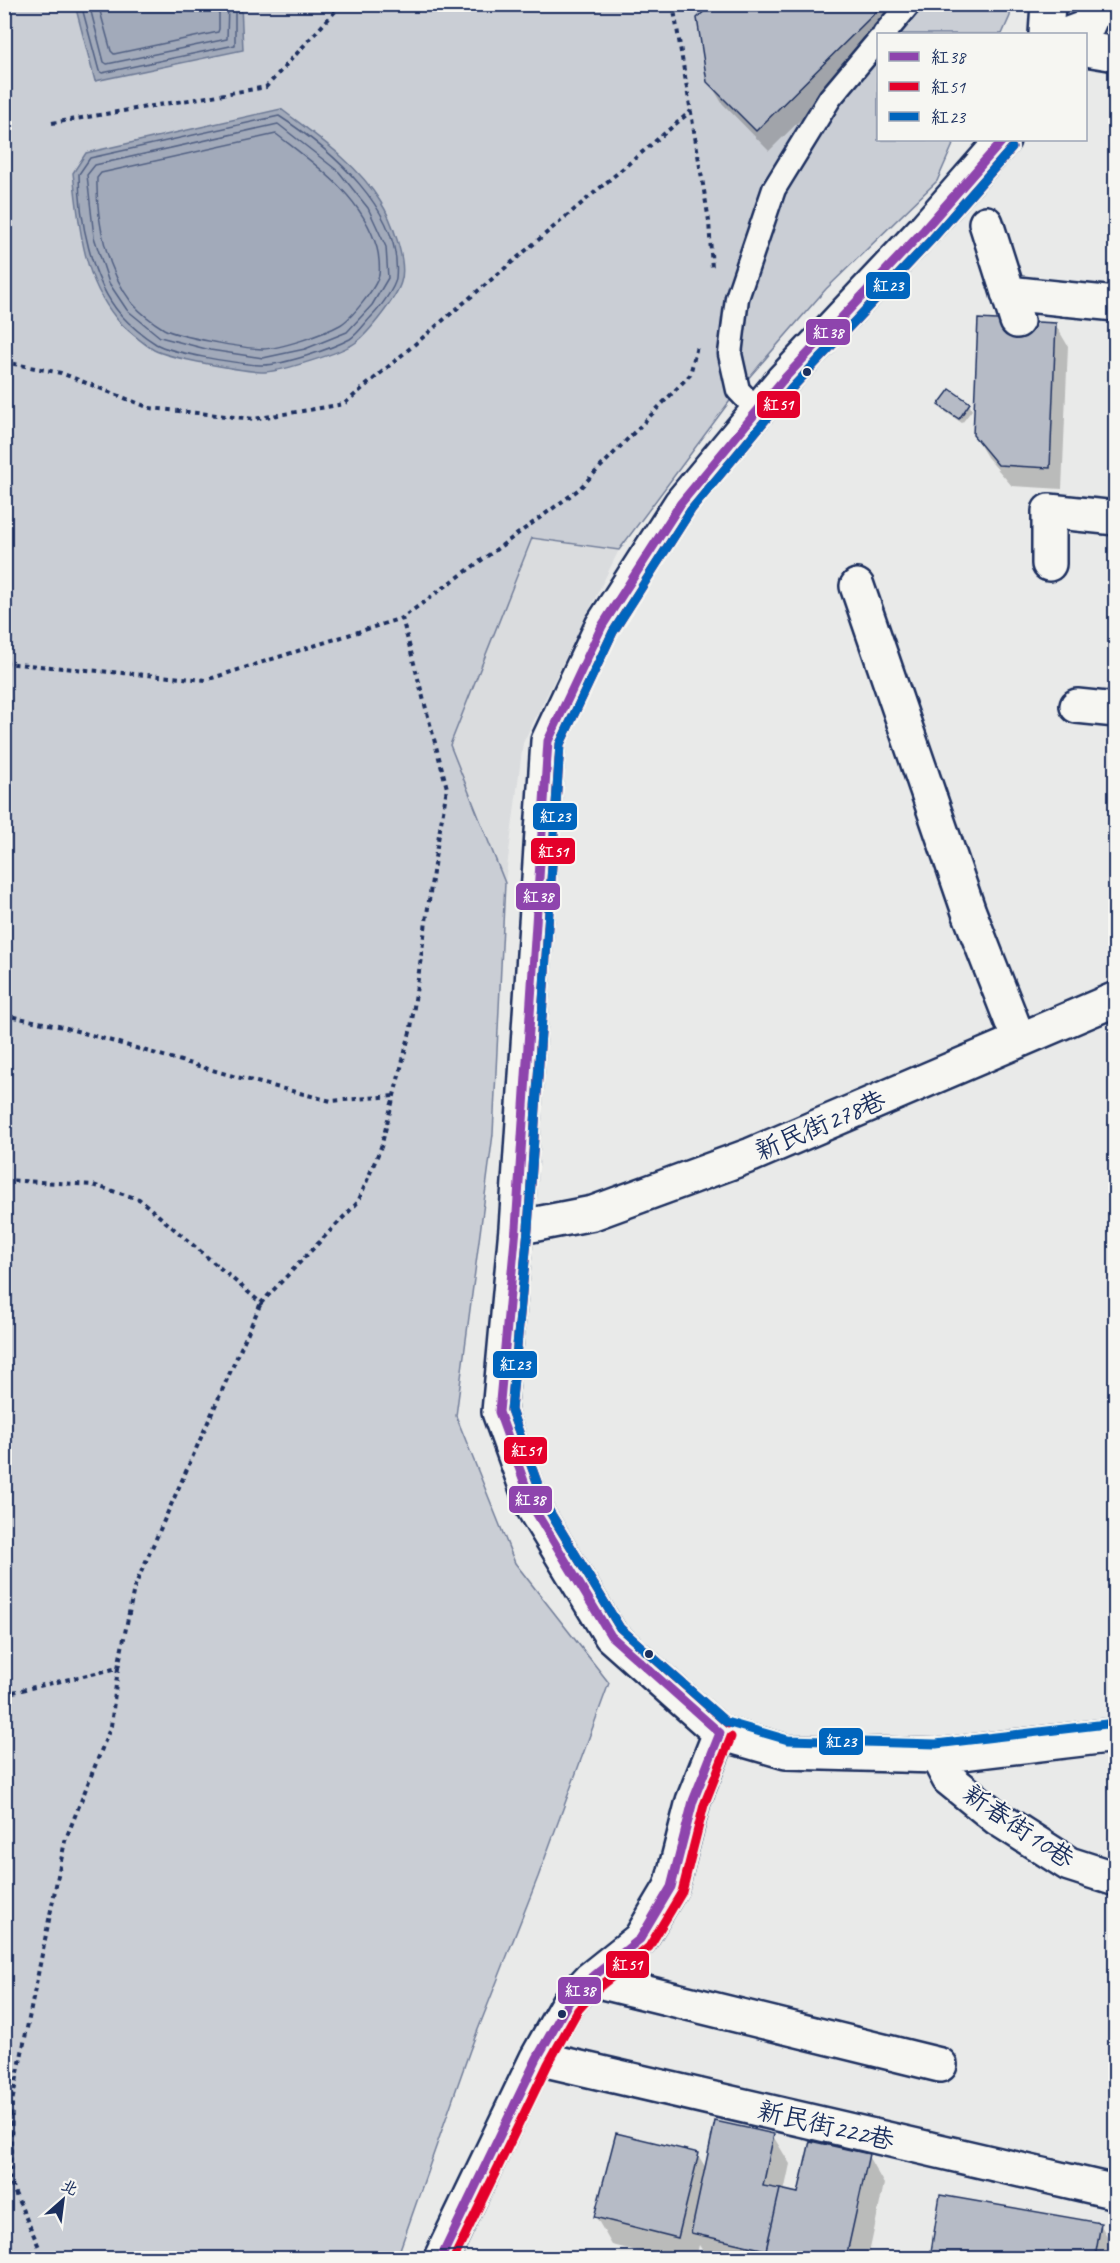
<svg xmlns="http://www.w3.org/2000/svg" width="1120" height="2263" font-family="Caveat,'LXGW WenKai TC',sans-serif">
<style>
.built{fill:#dadcde}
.green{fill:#caced5;stroke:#727e9a;stroke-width:1.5}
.water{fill:#a2aaba;stroke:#6c7995;stroke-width:1.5}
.shadow{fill:#0003}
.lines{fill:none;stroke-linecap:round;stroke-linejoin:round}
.shore{stroke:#516083;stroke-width:1.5}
.building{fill:#b6bbc6;stroke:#1b2f5e;stroke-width:1.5}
.service-casing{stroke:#1b2f5e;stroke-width:27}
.pedestrian-casing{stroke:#1b2f5e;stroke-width:38}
.minor-casing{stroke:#1b2f5e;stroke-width:38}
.path{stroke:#1b2f5e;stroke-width:4;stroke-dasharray:4.5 4.5;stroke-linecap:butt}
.service{stroke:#f6f6f2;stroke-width:22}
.pedestrian{stroke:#f6f6f2;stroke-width:33}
.minor{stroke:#f6f6f2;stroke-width:33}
.bus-1-casing{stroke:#f6f6f2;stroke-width:14}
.bus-2-casing{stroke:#f6f6f2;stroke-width:14}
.bus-3-casing{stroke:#f6f6f2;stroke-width:14}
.bus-1{stroke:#8e44ad;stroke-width:9}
.bus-2{stroke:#e4002b;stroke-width:9}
.bus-3{stroke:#0065bd;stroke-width:9}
.bus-dot{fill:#1b2f5e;stroke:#f6f6f2;stroke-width:2}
.labels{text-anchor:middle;stroke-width:4.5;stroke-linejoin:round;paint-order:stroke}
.street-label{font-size:26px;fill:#1b2f5e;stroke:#f6f6f2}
.line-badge{stroke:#f6f6f2;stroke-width:2}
.badge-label{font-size:16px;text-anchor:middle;font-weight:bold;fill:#fff}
</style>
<rect width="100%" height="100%" fill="#e9eae9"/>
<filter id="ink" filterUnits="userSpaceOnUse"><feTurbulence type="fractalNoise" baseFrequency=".0167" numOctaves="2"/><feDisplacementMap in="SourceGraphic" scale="12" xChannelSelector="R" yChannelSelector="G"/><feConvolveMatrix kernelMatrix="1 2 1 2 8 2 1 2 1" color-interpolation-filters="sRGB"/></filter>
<g filter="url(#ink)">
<path class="built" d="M532 538 619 550 523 743 505 883 450 745Z"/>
<path class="green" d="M5 5H1011L1010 16 1002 34H878V140H955L937 181 826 289 738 390 619 550 532 538 450 745 505 883 493 1134 456 1416 515 1563 609 1683 538 1877 470 2050 397 2258H5Z"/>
<path class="water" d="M75 5H241L243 50 95 81Z
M281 109C316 136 356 162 380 201 391 218 408 262 401 282 397 297 368 334 355 343 341 353 282 371 265 372 247 372 169 358 154 350 144 344 123 327 116 318 82 276 79 224 73 173L86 153Z"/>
<path class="shadow" d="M714 4H905L878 43 769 151 722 103 709 81Z
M1055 324 1068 346 1062 489 1012 486 987 457 974 435Z
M950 391 969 404 972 410 962 423 943 410 940 405Z
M773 2136 790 2164 784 2192 799 2195 868 2156 884 2184 868 2258H707L699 2245 696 2258H666L612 2245 596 2217 698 2155 706 2168Z
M942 2197 1100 2224 1116 2251V2258H931Z"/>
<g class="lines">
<path class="shore" d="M81 4 99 71 102 73 235 45V4
M89 4 104 62 107 64 227 39 228 4
M98 4 111 51 114 54 218 32 219 29V4
M279 116C330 149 403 210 396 278 395 288 379 309 372 316 365 323 358 334 350 339 331 349 283 365 263 365 244 365 171 353 156 344 145 337 130 325 121 315 91 281 79 218 79 174L90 158Z
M278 124 339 172 368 208 386 247 388 278 372 305 347 332 305 349 263 358 210 350 160 337 127 310 109 283 94 237 87 175 95 165Z
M276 134C316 165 362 196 377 248 379 255 380 268 379 275 376 288 351 319 340 325 324 334 280 349 262 349 243 348 179 337 164 329 154 323 140 312 132 303 106 269 96 219 97 178L101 173Z"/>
</g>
<path class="building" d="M712 4H884L756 131 707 82 697 18Z
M978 319 1056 323 1050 468 998 465 973 435Z
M950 389 970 403 959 419 938 405Z
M715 2121 774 2134 763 2186 780 2189 766 2250 691 2233Z
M616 2133 699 2153 678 2238 594 2217Z
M810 2141 869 2154 846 2258H808L766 2250 780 2189 798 2193Z
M940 2195 1101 2223 1095 2258H930Z"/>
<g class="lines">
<g class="service-casing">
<path id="service" d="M884 34 909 4
M757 410 738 390 730 354 737 298 774 189 830 98 878 41"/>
</g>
<g class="pedestrian-casing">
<path id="pedestrian" d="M986 223 1017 321
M1008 293 1065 299
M857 586 969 912 1019 1040"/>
</g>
<g class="minor-casing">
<path id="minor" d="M1046 34 1048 4
M1068 34 1087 27 1097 4
M1086 49 1116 54
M1003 140 924 230 782 381 681 503 602 626 548 741 516 1228 499 1412 534 1509 611 1636 720 1733 786 1752 937 1756 1116 1735
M1065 299 1116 304
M1049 564V511L1116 518
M1077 706 1116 710
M516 1228 593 1213 751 1155 1116 999
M937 1756 949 1779 997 1818 1069 1864 1116 1879
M590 1979 940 2065
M537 2058 1116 2192
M441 2258 537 2058 568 2003 590 1979 640 1939 671 1887 693 1801 720 1733"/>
</g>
<path class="path" d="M673 4 709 221 712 269
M52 123 266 87 342 4
M4 362 61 373 150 408 254 419 344 404 691 111
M4 663 206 680 402 618 578 490 690 375 697 346
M4 1015 63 1027 233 1076 331 1101 394 1096
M4 1180 93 1185 139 1199 261 1303 358 1202 381 1147 411 1028 435 858 447 788 402 618
M118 1668 134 1588 261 1303
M4 1694 118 1668 111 1726 65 1841 12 2102 10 2182 39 2247V2258"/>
<use href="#service" class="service"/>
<use href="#pedestrian" class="pedestrian"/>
<use href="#minor" class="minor"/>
<g class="bus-1-casing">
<path id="bus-1" d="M720 1733 611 1636 534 1509 499 1412 516 1228 548 741 602 626 681 503 782 381 924 230 1003 140
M441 2258 537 2058 568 2003 590 1979 640 1939 671 1887 693 1801 720 1733"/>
</g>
<g class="bus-2-casing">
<path id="bus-2" d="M728 1724 620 1628 545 1504 511 1410 528 1229 560 744 613 632 691 510 791 389 933 238 1012 148
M454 2258 548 2064 578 2010 598 1988 649 1947 682 1892 704 1805 731 1737"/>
</g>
<g class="bus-3-casing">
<path id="bus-3" d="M1012 148 933 238 791 389 691 510 613 632 560 744 528 1229 511 1410 545 1504 620 1628 726 1722 788 1740 936 1744 1115 1723"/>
</g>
<use href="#bus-1" class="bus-1"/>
<use href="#bus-2" class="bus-2"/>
<use href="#bus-3" class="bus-3"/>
</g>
</g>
<g class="bus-dot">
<circle cx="807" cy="372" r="5"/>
<circle cx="649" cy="1654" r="5"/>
<circle cx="562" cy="2014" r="5"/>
</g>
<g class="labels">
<g class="street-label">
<text transform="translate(820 1125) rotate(-23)" y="9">新民街278巷</text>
<text transform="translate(1019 1826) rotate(34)" y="9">新春街10巷</text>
<text transform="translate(826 2125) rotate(13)" y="9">新民街222巷</text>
</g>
</g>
<g class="line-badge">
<rect x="865" y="271" width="46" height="29" rx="6" fill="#0065bd"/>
<rect x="805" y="318" width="46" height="28" rx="6" fill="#8e44ad"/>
<rect x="756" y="390" width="45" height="29" rx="6" fill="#e4002b"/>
<rect x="532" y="802" width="46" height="29" rx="6" fill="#0065bd"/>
<rect x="530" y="837" width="46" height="28" rx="6" fill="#e4002b"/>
<rect x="515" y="882" width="46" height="29" rx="6" fill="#8e44ad"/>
<rect x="492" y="1350" width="46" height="29" rx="6" fill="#0065bd"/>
<rect x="503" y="1436" width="45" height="29" rx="6" fill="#e4002b"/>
<rect x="508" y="1485" width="45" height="29" rx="6" fill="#8e44ad"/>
<rect x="818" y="1727" width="46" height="29" rx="6" fill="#0065bd"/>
<rect x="605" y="1950" width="45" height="29" rx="6" fill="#e4002b"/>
<rect x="557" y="1976" width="45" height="29" rx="6" fill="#8e44ad"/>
</g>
<g class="badge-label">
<text x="888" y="291">紅23</text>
<text x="828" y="338">紅38</text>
<text x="778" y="410">紅51</text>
<text x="555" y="822">紅23</text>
<text x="553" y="857">紅51</text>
<text x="538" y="902">紅38</text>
<text x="515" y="1370">紅23</text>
<text x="526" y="1456">紅51</text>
<text x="530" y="1505">紅38</text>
<text x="841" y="1747">紅23</text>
<text x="627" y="1970">紅51</text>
<text x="580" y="1996">紅38</text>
</g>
<rect width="1120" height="2263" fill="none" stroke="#f6f6f2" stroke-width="24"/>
<rect x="12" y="12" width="1096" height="2239" fill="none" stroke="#1b2f5e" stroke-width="2" filter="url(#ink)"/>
<rect x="877" y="33" width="210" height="108" fill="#f6f6f2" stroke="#9ea6b7" stroke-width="1.5"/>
<rect x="889" y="52" width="30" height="9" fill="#8e44ad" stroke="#9ea6b7" stroke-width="1.5"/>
<text x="931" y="63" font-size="18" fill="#1b2f5e">紅38</text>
<rect x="889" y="82" width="30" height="9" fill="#e4002b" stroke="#9ea6b7" stroke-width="1.5"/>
<text x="931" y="93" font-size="18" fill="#1b2f5e">紅51</text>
<rect x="889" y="112" width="30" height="9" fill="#0065bd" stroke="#9ea6b7" stroke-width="1.5"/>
<text x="931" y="123" font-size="18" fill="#1b2f5e">紅23</text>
<g transform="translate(63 2200) rotate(28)" stroke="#f6f6f2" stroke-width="4.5" paint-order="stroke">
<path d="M0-4.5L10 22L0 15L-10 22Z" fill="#1b2f5e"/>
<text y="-9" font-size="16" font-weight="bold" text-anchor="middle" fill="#1b2f5e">北</text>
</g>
</svg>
